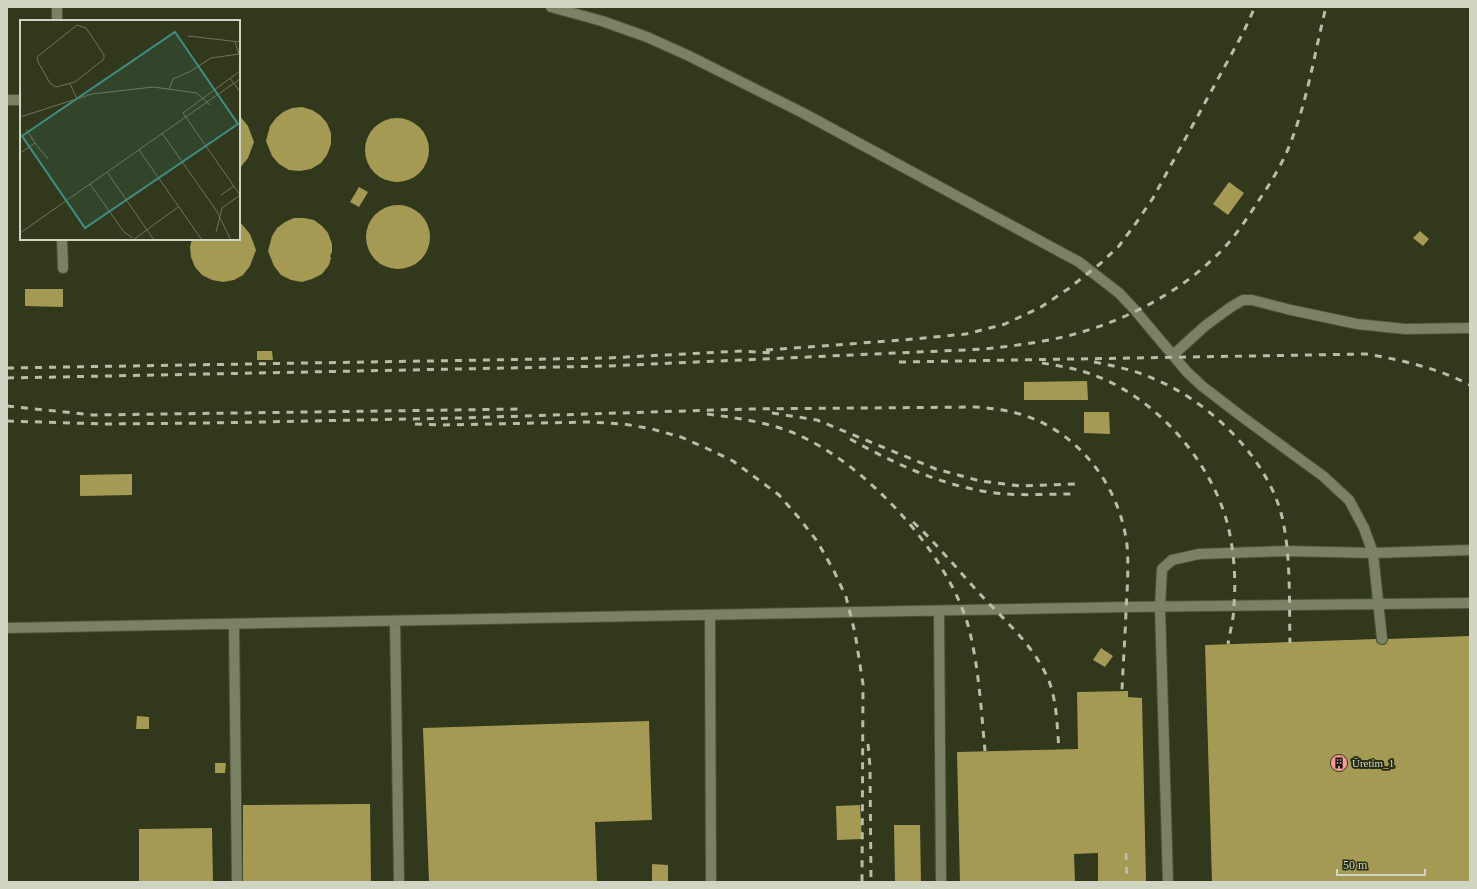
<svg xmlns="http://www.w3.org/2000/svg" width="1477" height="889" font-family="'Times New Roman',serif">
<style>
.building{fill:#a59a54}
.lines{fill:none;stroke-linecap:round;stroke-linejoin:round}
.minor-casing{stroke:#4c5239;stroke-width:12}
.minor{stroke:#7a8263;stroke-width:10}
.rail{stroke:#b8bdaa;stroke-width:3;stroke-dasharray:7 7;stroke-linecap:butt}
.labels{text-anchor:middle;stroke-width:4;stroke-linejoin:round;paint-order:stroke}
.poi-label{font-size:11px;fill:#cfd4c3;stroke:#272d11;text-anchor:start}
.inset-road{fill:none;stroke:#70765e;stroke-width:1}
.view{fill:#3f8e83;fill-opacity:0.15;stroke:#3f8e83;stroke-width:2}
.inset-edge{fill:none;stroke:#cfd4c3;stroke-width:2}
</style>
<rect width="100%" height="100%" fill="#31381b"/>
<path class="building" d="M302 107 312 110 320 115 327 123 331 133V144L327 155 321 163 311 169 300 171 289 170 279 164 272 156 266 141 270 126 276 118 283 112 292 108Z
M239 115 248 126 254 142 248 158 239 169Z
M365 150a32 32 0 1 1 64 0a32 32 0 1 1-64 0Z
M1229 182 1244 193 1228 215 1213 204Z
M359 187 368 192 359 207 350 202Z
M366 237a32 32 0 1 1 64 0a32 32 0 1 1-64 0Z
M294 218H304L314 220 322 226 328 233 332 244V252L330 256 331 258 329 265 322 274 312 279 302 282 291 280 281 275 274 266 268 251 272 236 277 228 285 222Z
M239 221 250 234 256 250 250 266 243 275 234 280 223 282 212 280 202 275 195 267 191 257 190 247 192 239H239Z
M1420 231 1429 239 1423 246 1413 238Z
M25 289H63V307L25 306Z
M257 351H272L273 360H257Z
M1087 381 1088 400H1024V382Z
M1084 412H1109L1110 434 1084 433Z
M132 474V495L80 496V475Z
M1470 636V882H1212L1205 645 1376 639 1377 643 1382 645 1386 644 1388 639Z
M1101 648 1113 656 1105 667 1093 660Z
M1128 691V697L1142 698 1146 882H1098V853L1074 854 1075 882H960L957 752 1078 749 1077 692Z
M137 716 149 717V729H136Z
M649 721 652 820 595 822 597 882H429L423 728Z
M215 763H226L225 773H215Z
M358 804H370L371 882H243V805Z
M860 805 862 839 837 840 836 806Z
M894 825H920L921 882H895Z
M212 828 213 882H139V829Z
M652 864 668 865V882H652Z"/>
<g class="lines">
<g class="minor-casing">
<path id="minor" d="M57 7V21
M551 7 602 21 647 37 687 55 803 113 1079 262 1119 293 1134 309 1187 372 1202 386 1241 416 1323 476 1349 500 1364 528 1373 553 1382 639
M7 100H21
M62 239 63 268
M1173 355 1205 326 1231 307 1243 300H1252L1291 310 1357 324 1405 329 1470 328
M939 611 941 882
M710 615 711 882
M395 621 399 882
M234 624 237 882
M7 628 1126 607 1470 603
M1168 882 1160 607 1162 569 1172 560 1199 554 1286 551 1373 553 1470 550"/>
</g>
<use href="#minor" class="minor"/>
<path class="rail" d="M766 350 903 340 966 334 1005 324 1041 307 1068 289 1101 263 1119 246 1136 223 1153 198 1243 33 1255 7
M899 362 1366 354C1402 360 1437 368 1470 385
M1094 362C1114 366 1134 370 1152 378 1210 401 1270 460 1283 521 1291 560 1289 603 1290 643
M1042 363C1060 366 1079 369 1096 376 1157 399 1212 462 1228 526 1234 551 1236 579 1234 605 1234 618 1230 631 1228 644
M7 368 607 358 742 351 772 353
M7 378 608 366 985 349C1011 346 1038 343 1063 337 1122 323 1181 293 1223 249 1237 234 1248 217 1259 200 1272 181 1284 161 1292 139 1308 97 1315 51 1326 7
M7 406 93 415 523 409
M772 413 817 420 936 469 980 481 1021 486 1075 484
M707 414C737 418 768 422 796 434 866 464 946 551 968 625 979 666 981 709 985 751
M7 421 105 424 210 423 460 418 747 409 975 407C991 408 1007 410 1023 415 1080 433 1120 487 1127 545 1129 568 1127 590 1126 612 1125 639 1123 665 1122 691
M415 424 440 425 589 422 624 424 652 429 681 437 708 449 733 461 779 495 799 518 817 541 834 571 846 597 855 633 863 684 862 882
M850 439C890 461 931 481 977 490 1008 497 1042 494 1074 494
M913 522C937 544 957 569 979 593 1004 620 1034 645 1049 681 1057 702 1057 727 1059 749
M868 744 870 767 871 882
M1126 853 1127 882"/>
</g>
<defs>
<g id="building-disc" transform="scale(0.9)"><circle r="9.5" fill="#f59b99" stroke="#272d11"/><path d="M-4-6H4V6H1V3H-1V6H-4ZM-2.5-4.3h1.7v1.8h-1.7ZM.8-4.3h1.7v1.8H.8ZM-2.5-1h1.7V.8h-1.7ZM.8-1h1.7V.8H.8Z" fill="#111"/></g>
</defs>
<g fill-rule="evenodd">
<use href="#building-disc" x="1339" y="763"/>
</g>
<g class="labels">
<g class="poi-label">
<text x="1352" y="767">Üretim_1</text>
</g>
</g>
<g transform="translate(20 20)">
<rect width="220" height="220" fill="#31381b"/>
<path class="inset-road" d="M57 5 66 8 84 35V39L55 62 36 67 30 63 18 42 17 37ZM168 16 220 22M215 22 219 34M210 58 220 72M50 64 57 79M149 70 153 59 171 51 191 38 219 34M0 97 72 74 133 67 177 73 190 85M6 109 15 123M142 113 196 190 211 220M119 130 182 220M0 133 15 123 28 139M87 152 134 220M70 164 104 212 113 218M201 175 214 166M196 212 202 188 220 175 163 93 220 51M0 213 220 59M113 220 158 187"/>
<path class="view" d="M155 12 218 104 65 208 2 116Z"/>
<rect width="220" height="220" class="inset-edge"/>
</g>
<rect width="1477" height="889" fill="none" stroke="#cfd4c3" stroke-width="16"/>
<path d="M1337 869v6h88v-6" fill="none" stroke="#cfd4c3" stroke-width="2"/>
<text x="1343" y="869" font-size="12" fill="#cfd4c3" stroke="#272d11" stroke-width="3" paint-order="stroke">50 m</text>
</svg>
